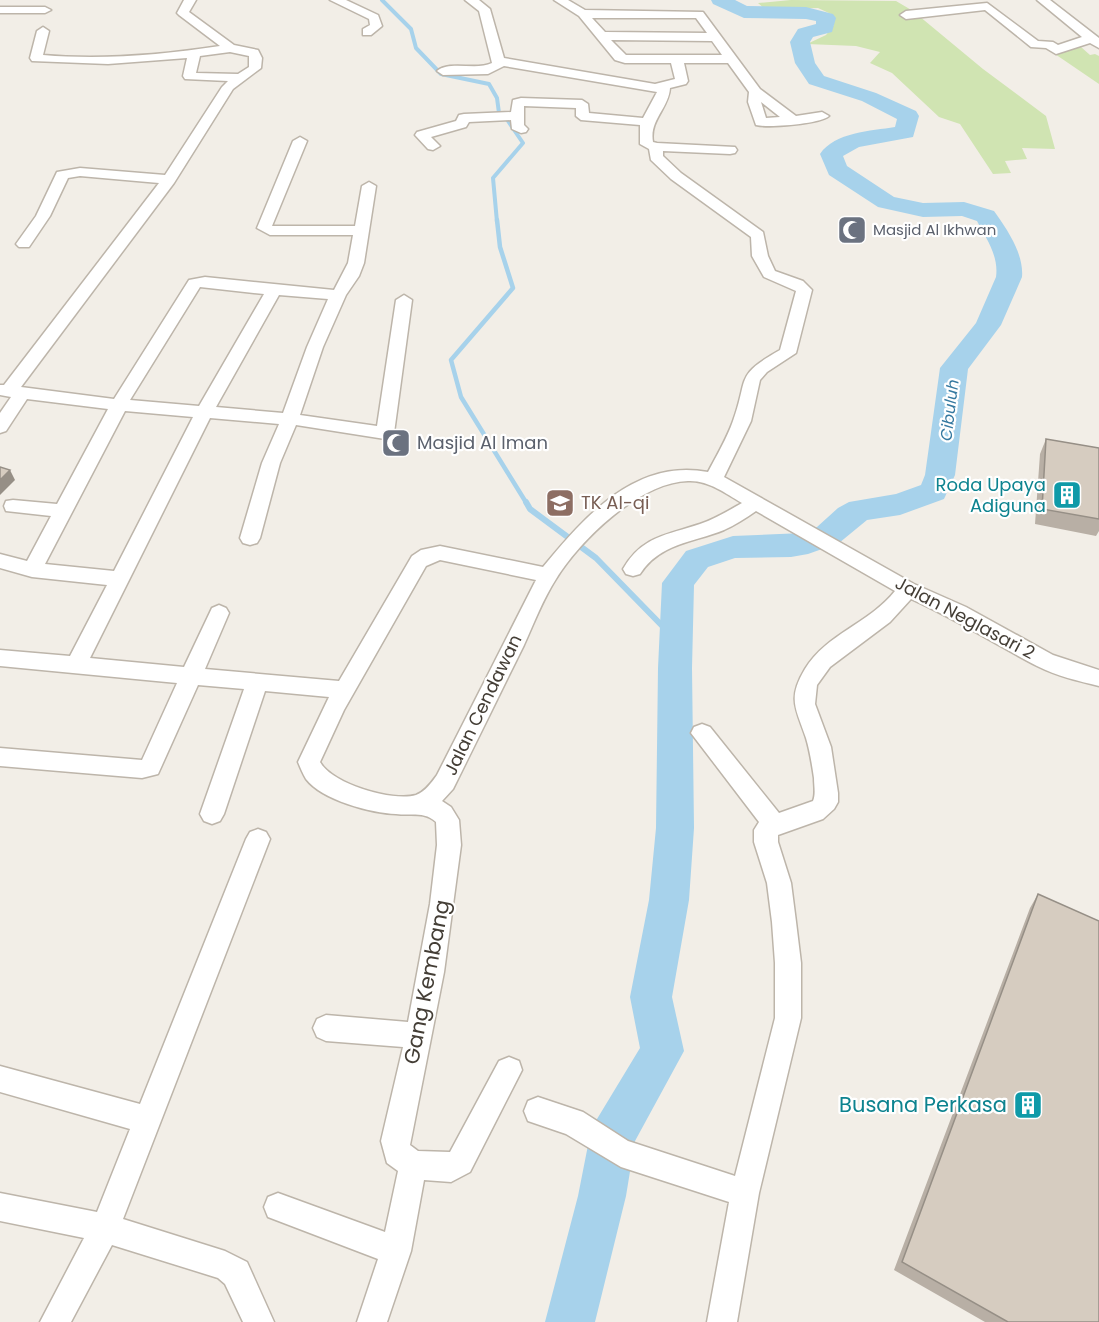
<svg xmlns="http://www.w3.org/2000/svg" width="1099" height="1322" font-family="Poppins,sans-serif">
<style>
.green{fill:#d0e4b2}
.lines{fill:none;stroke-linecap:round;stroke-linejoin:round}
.stream-far2{stroke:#a7d2eb;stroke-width:4}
.stream-far1{stroke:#a7d2eb;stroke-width:4.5}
.stream{stroke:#a7d2eb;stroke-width:6}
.river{fill:#a7d2eb;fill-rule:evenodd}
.minor-casing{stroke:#bdb5aa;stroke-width:3}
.minor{fill:#fff;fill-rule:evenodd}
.wall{fill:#b8afa5}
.shaded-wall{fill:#968f86}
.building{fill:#d6ccc0;stroke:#968f86;stroke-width:1.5}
.labels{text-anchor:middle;stroke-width:4.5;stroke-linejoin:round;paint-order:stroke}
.far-worship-label{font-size:15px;fill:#5b616d;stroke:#fff;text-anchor:start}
.far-water-label{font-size:16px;font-style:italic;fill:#3579a0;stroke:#fff}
.worship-label{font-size:18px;fill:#5b616d;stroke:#fff;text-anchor:start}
.culture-label{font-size:18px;fill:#0d838f;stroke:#fff;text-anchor:end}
.education-label{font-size:18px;fill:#785e54;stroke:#fff;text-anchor:start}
.street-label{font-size:18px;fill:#443e36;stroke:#fff}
.near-street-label{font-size:21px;fill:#443e36;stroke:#fff}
.near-culture-label{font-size:21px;fill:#0d838f;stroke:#fff;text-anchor:end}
</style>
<rect width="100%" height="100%" fill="#f2eee7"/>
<path class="green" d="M791 0 896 1 913 11 983 69 1046 116 1055 149 1022 148 1027 159 1005 161 1011 173 993 174 960 124 939 117 892 73 870 63 880 52 856 46 807 44 826 35 834 25 831 14 818 8 765 9 758 3Z
M1081 47 1090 55 1095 54 1099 56V84L1052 52Z"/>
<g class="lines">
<path class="stream-far2" d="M382 0 411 29 416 48 441 74 489 84 497 98 499 113
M497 222 493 178 523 143 506 118"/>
<path class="stream-far1" d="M497 220 500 247 513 288 451 360 461 397 527 504"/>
<path class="stream" d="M526 502 530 509 596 558 675 639"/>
<path class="river" d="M711 0H735L747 6 806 7 833 14 836 18 832 32 813 37 810 42 815 63 824 76 876 93 916 111 919 116 913 137 859 147 843 156 847 166 894 197 923 203 964 202 994 211C1007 229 1024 254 1022 277L1001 325 968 369 955 475 944 499 900 515 867 520 839 543 808 554 791 557 735 558 708 567 694 585 692 668 694 828 689 900 672 997 684 1051 635 1141 626 1196 595 1322H545L578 1196 590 1135 597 1119 640 1048 630 997 649 900 656 828 658 668 662 583 686 551 733 536 803 533 817 527 838 508 849 502 896 494 921 485 925 475 940 368 976 323 996 277C999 256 986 238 977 221L962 216 923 217 878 207 829 175 820 154C835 132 871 131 895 127L897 119 862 101 809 84 795 63 790 42 798 29 816 24V21L806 19 744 18 713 4Z"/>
<g class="minor-casing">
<path id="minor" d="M184 0H196L189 12 234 45 258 50 262 58 261 68 233 89 174 183 21 387 114 399 189 280 205 277 334 290 348 263 353 235H270L257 228 293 141 300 137 307 141 272 226H355L362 186 369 182 376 186 364 263 359 276 346 295 323 347 300 415 377 426 396 300 404 295 412 300 394 433 391 437 385 439 296 425 280 463 260 538 257 543 250 545 243 543 240 538 262 463 279 424 210 418 90 658 184 667 212 608 219 605 226 608 229 613 205 669 339 681 412 556 421 550 440 546 543 567C585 516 636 458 708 472 717 455 727 438 733 421 749 377 734 376 780 350L796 291 764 277 752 256 751 237 671 179 651 160 649 149 640 144V125L581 120 576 116V108L524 106V125L528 129 526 132 521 133 512 129 511 120 469 122 466 127 431 137 440 146 433 150 428 149 415 135 417 132 456 121 459 115 464 114 511 112 513 100 521 98 582 100 588 104 589 113 643 118 657 92 504 66 488 74 443 75 437 71C450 60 476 71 492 63L479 11 465 0H479L490 9 504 58 655 84 675 79 671 63H625L615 60 579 16 554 0H568L585 10 703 12 760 89 796 116 822 112 829 116C820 124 769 128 756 125L748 102 749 92 728 63H684L688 81 686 84 670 88C669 108 649 120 653 142L657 143 735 147 737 150 735 153 730 154 663 151V156L681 173 763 232 768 256 775 271 803 281 812 290 796 353 767 372 760 380 751 421 724 477 914 584 966 607 1053 655 1099 670V686C1078 681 1057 676 1037 666 995 644 955 619 911 599L890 622 830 667 817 685 815 704 831 747 838 793V802L834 809 823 819 778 835V842L791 883 796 922 801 963V1018L759 1193 737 1322H707L729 1202 621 1167 566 1134 528 1121 524 1111 528 1101 538 1097 583 1112 628 1141 735 1176 775 1018V963L772 922 767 883 754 842V830L759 822 691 733 694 727 702 724 710 727 779 813 813 801C816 794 814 786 814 778 812 765 810 751 806 738 796 708 787 699 805 669 826 634 870 623 895 591L756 511C746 518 735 525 724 530 692 543 660 543 640 574L633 576 626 574 623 569C642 536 667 535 700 524 715 519 728 511 742 503 725 493 708 480 688 481 640 482 580 540 556 579 543 599 534 623 524 645 500 693 477 741 453 789L442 801 451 807 459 820 461 845 444 972 410 1145 418 1151 450 1152 499 1061 509 1057 519 1061 522 1070 470 1172 451 1182 424 1180 411 1251 387 1322H357L378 1259 268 1217 264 1207 268 1197 278 1193 385 1232 398 1171 387 1163 381 1141 403 1047 326 1041 317 1037 313 1028 317 1019 326 1015 408 1022 430 904 437 845 436 822C424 811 411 816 396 814 371 813 322 800 306 779 303 774 300 767 298 762L329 697 265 691 224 814 220 821 212 824 204 821 200 814 244 689 198 685 158 774 142 778 0 766V748L142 760 177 683 0 666V650L70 656 107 585 32 577 0 568V554L27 561 51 516 6 511 4 506 6 501 13 500 57 504 108 409 27 399 6 431 0 433V413L11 397 0 395V385H4L159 183 80 176 68 178 50 216 29 247H19L16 244 36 216 57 172 80 168 165 175 222 87 228 81 185 79 183 76 187 58 108 64 32 61 30 58 37 31 43 27 49 31 43 55C102 60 161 55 220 46L179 15 177 13ZM592 18H696L707 33 605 32ZM611 40 712 41 722 55H626ZM230 52 249 56V67L238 74 196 73 200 56ZM761 102 780 117 766 118ZM200 287 264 294 199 406 130 400ZM279 295 328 299 307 347 283 413 216 407ZM125 411 193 417 114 571 45 564ZM440 560 536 580 437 775C432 782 425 792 416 795 393 802 332 784 320 762L344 710 426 566Z
M330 0H346L378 15 382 26 371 35H363V29L370 25 369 19Z
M1037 0H1050L1099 38V48L1090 43 1056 54 1046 48 1031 47 985 10 906 19 900 15 906 11 987 3 1038 41 1053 42 1058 45 1082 37Z
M0 7H45L51 10 45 13H0Z
M258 829 266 832 270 839 123 1219 225 1251 247 1262 274 1322H243L225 1284 218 1278 112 1245 71 1322H40L84 1238 0 1221V1193L97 1212 130 1129 0 1092V1066L140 1104 246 839 250 832Z"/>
</g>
<use href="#minor" class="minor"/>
</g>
<path class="wall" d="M1046 439 1099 448V531L1096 536 1035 524 1040 454Z
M1038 894 1099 1322H985L894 1270 1030 908Z"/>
<path class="shaded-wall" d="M10 470 15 480 0 495V480Z"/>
<path class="building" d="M1046 439 1099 448V519L1042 509Z
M0 467 10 470 0 480Z
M1038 894 1099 921V1322H1008L902 1262Z"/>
<defs>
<g id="mosque-square" transform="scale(1.5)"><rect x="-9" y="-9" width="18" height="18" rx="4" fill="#6b7280" stroke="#fff"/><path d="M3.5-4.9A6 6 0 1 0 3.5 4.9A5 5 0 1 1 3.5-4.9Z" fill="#fff"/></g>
<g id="building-square" transform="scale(1.5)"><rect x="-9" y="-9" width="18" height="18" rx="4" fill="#0f9aa8" stroke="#fff"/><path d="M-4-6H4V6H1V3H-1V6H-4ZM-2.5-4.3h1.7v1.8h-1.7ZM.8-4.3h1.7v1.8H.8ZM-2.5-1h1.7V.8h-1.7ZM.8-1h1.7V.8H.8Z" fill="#fff"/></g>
<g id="school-square" transform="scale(1.5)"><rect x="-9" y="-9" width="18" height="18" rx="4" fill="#8d6e63" stroke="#fff"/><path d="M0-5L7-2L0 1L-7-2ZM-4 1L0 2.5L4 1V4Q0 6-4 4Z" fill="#fff"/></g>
</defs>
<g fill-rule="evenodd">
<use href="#mosque-square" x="852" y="230"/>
<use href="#mosque-square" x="396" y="443"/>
<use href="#building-square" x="1067" y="495"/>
<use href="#school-square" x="560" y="503"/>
<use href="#building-square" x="1028" y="1105"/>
</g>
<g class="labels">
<g class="far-worship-label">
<text x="873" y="235">Masjid Al Ikhwan</text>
</g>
<g class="far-water-label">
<text transform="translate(949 410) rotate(-83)" y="6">Cibuluh</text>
</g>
<g class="worship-label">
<text x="417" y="449">Masjid Al Iman</text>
</g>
<g class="culture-label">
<text x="1046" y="491">Roda Upaya<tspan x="1046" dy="21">Adiguna</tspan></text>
</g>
<g class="education-label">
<text x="581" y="509">TK Al-qi</text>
</g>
<g class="street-label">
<text transform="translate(965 618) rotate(28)" y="6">Jalan Neglasari 2</text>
<text transform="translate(483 705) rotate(-64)" y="6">Jalan Cendawan</text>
</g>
<g class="near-street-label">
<text transform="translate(427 982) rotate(-79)" y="7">Gang Kembang</text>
</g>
<g class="near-culture-label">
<text x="1007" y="1112">Busana Perkasa</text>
</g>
</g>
</svg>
